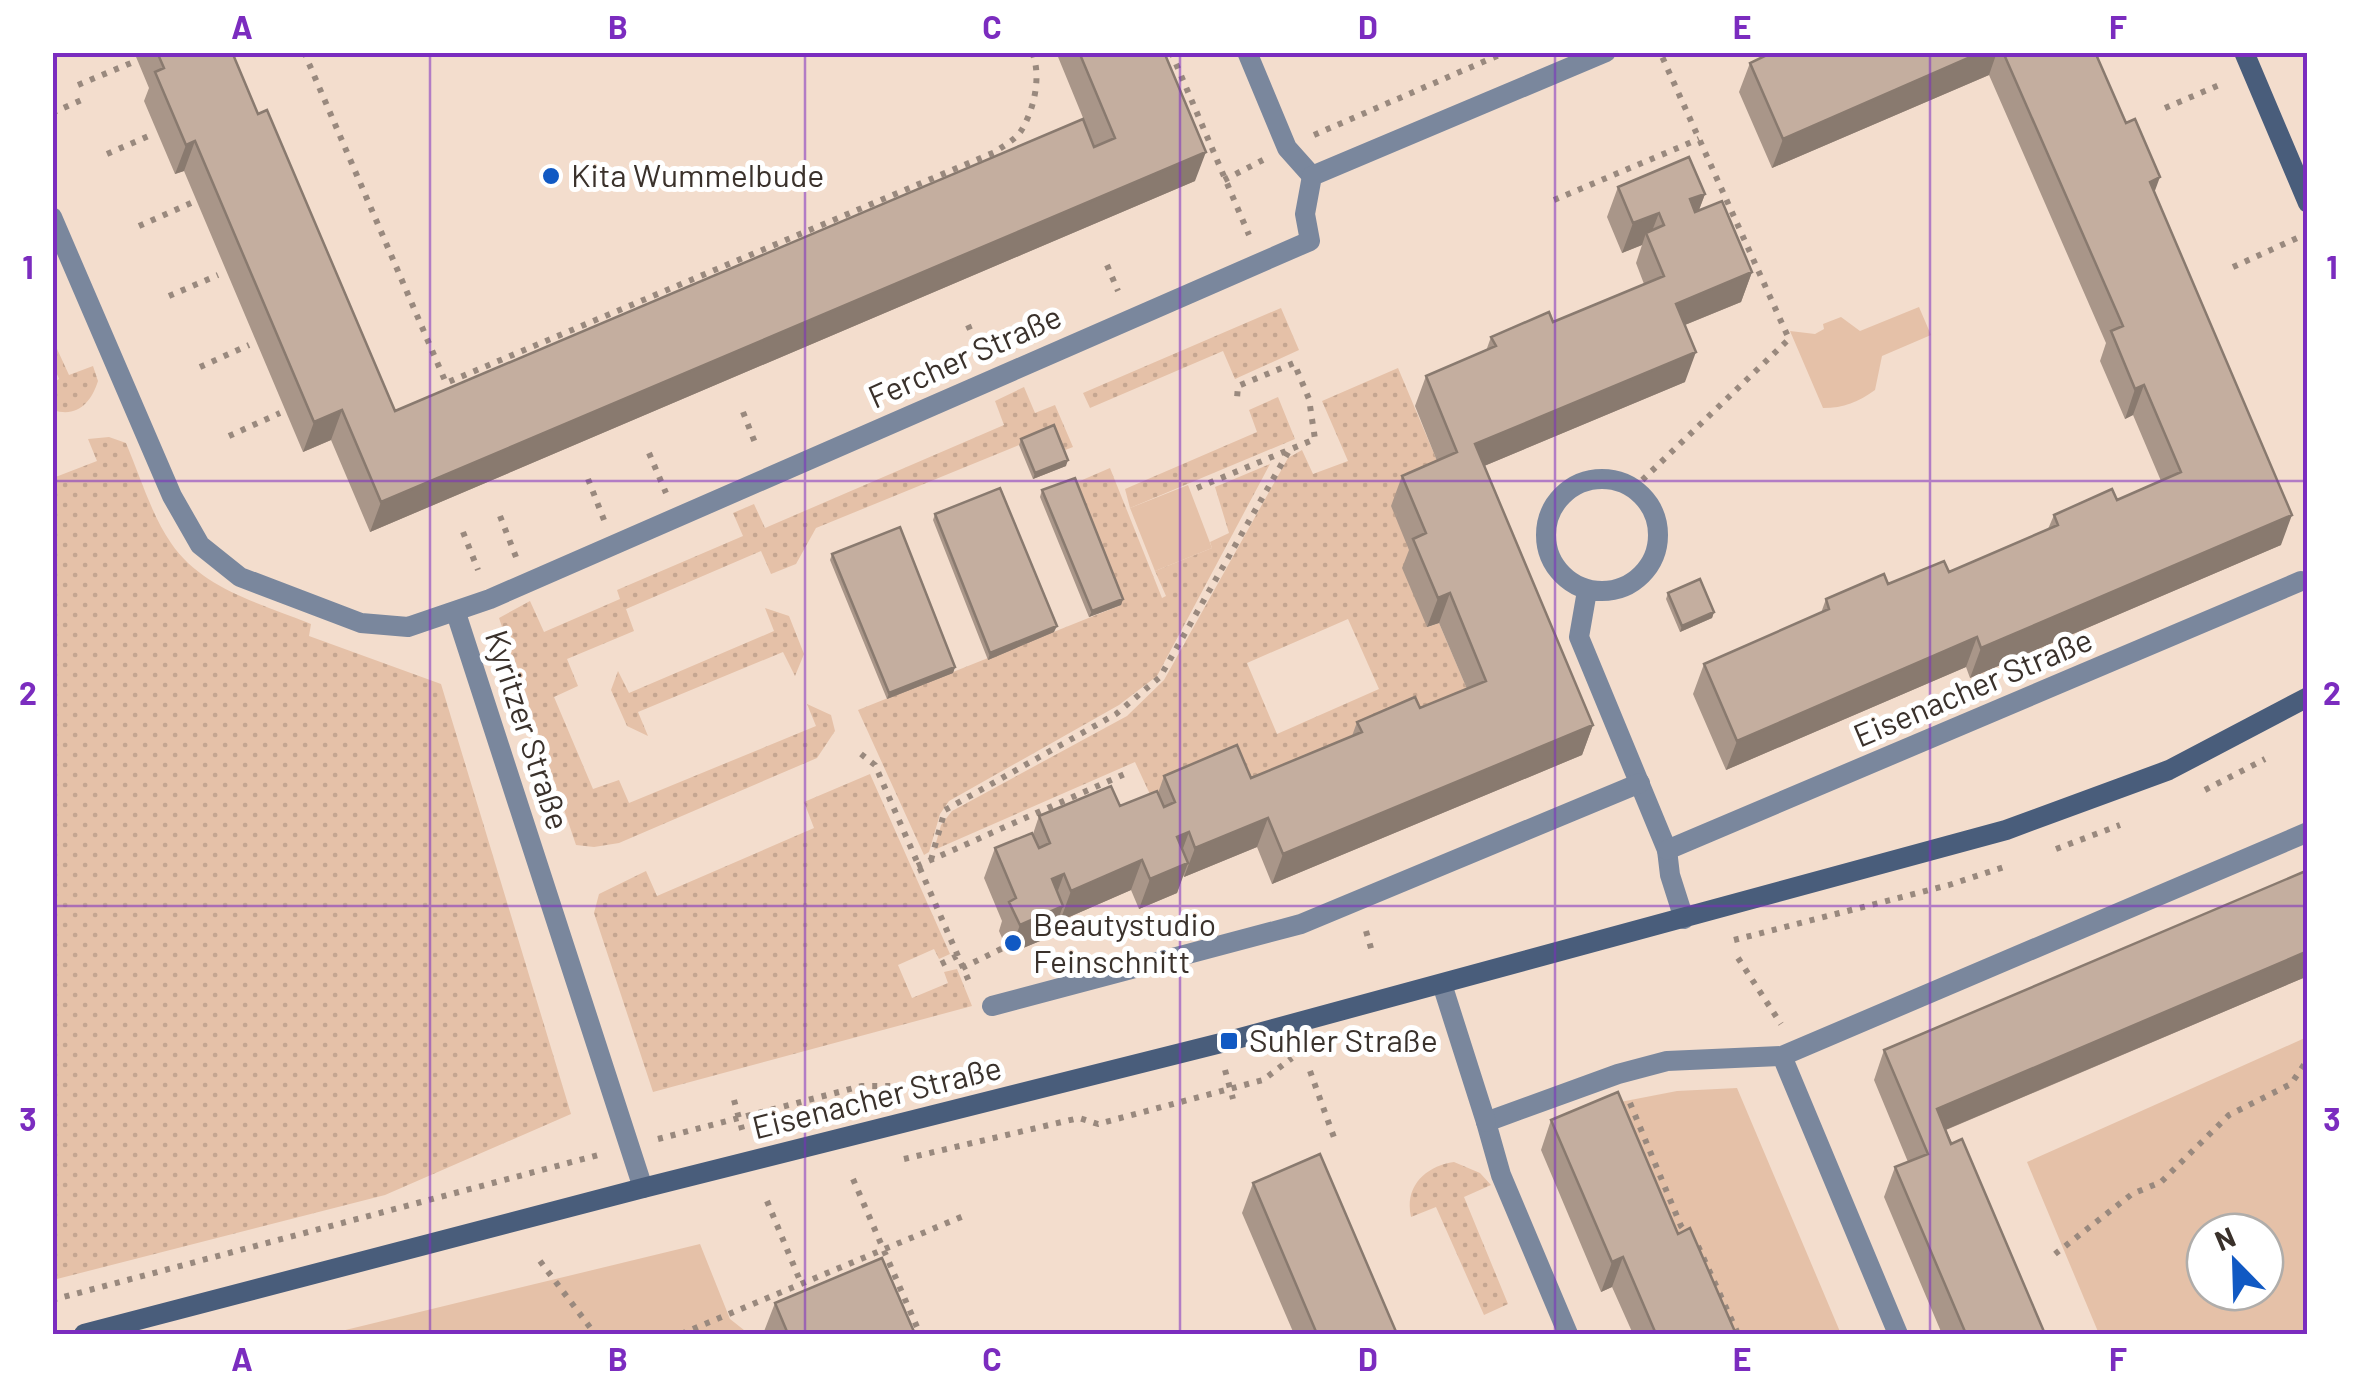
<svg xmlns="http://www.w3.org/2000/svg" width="2360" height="1387" font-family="Barlow,sans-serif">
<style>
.grass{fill:url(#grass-dots);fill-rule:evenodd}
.green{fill:#e5c1a8;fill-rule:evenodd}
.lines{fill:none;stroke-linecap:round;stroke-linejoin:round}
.path{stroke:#99897e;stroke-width:6;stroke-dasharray:5 8;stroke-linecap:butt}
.lane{stroke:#7a879d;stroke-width:20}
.street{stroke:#7a879d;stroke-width:20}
.secondary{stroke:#495d7b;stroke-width:20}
.wall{fill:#a99689}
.shaded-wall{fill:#897a6f}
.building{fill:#c4ae9f;stroke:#897a6f;stroke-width:2.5}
.grid{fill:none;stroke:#7b2cbf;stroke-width:2.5;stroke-opacity:0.55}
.poi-dot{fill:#1159c3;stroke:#fff;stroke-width:4}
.labels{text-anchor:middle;stroke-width:10;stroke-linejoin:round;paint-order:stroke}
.poi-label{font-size:32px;fill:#3a312b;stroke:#fff;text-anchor:start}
.street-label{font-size:32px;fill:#3a312b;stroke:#fff}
.neatline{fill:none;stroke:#7b2cbf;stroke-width:4}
.grid-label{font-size:32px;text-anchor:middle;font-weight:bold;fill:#7b2cbf}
</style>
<defs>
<pattern id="grass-dots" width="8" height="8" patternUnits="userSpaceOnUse" patternTransform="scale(2.5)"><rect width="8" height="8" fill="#e5c1a8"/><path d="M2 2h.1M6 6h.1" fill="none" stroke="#c5a691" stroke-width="1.8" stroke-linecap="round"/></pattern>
</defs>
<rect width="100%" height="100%" fill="#f3ddcd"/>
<path class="grass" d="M1281 308 1299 350 1235 379 1223 351 1090 408 1083 393Z
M52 338 69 375 93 366 98 381C91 403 77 418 53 410V383L59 379 53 363Z
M1398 368 1446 482 1415 563 1428 627 1439 623 1476 710 1347 752 1155 805 1135 762 934 850 941 825 952 811 1127 716 1164 680 1288 458 1302 450 1313 474 1348 461 1322 401ZM1348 619 1379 689 1277 734 1247 663Z
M1024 387 1035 413 1055 405 1073 447 1060 452 1051 432 816 528 796 564 771 574 761 551 626 609 634 631 567 659 578 686 554 697 593 789 619 780 629 803 816 726 807 704 831 715 835 731 817 758 619 843 594 847 576 845 499 618 530 601 544 632 620 599 617 590 743 536 733 513 754 504 765 528 1004 425 995 401Z
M1278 397 1295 439 1130 508 1125 489 1257 432 1249 410Z
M109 437 126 443C140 476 151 514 171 543 202 589 262 604 311 624L309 636 441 684 571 1114 385 1195 53 1280V478L97 461 88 439Z
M1270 464 1157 676 1119 705 949 801 940 814 929 852 924 855 858 710 1121 605 1073 484 1110 468 1162 598 1166 596 1155 571 1212 548 1210 542 1229 533 1215 487Z
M765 608 789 616 804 654 795 676 783 652 638 712 648 736 627 726 611 690 618 671 629 693 774 631Z
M870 774 950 954 939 959 934 949 898 965 912 998 948 983 944 972 957 969 972 1006 653 1092 594 913 599 894 646 871 657 896 814 828 804 802Z
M1454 1162 1480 1173 1491 1185 1464 1197 1508 1304 1484 1315 1436 1207 1411 1217C1404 1186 1426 1166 1454 1162Z"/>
<path class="green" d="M1919 307 1931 335 1882 356 1875 390C1858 402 1844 408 1823 408L1790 331 1815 334 1824 329 1823 324 1841 317 1860 331Z
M1188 485 1212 548 1155 571 1130 508Z
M2307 1037V1334H2099L2027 1162ZM2265 1232V1292H2205V1232Z
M1737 1088 1841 1334H1712L1615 1103 1677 1091Z
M700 1244 730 1319 749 1334H329Z"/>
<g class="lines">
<path class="path" d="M304 52 446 383 995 152C1003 146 1015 140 1021 131 1034 110 1042 76 1032 52
M1171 52 1249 235
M78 85 131 63
M2165 108 2224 83
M52 113 84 99
M1314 135 1506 52
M107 154 151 135
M1224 180 1263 160
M1554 200 1699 139
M139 226 191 203
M1107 265 1118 291
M2233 267 2306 234
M169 296 218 275
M968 325 979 351
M200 367 249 345
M743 412 757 448
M229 436 280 413
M649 453 666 493
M588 479 604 520
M1197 488 1315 439 1309 399 1294 363 1238 386 1237 398
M1633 489 1789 339 1660 52
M500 516 516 557
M463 532 478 570
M861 754 875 765 971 986
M2205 790 2265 759
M2056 849 2120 825
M931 860 945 810 1116 714 1160 677 1289 451
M917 866 1129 772
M1366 931 1373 955
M1734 940 1949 885 2007 866
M1738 958 1781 1024
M941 964 957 956
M962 968 1005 947
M1225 1070 1233 1099
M1310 1071 1336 1143
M734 1100 743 1133
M1630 1103 1681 1226 1690 1237
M658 1139 862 1086H908
M904 1159 1079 1118 1098 1124 1263 1080 1292 1058
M853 1179 920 1334
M767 1201 801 1283
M1698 1246 1738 1334
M2055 1254 2132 1194 2161 1182 2229 1115 2291 1084 2308 1059
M540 1261 595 1334
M52 1300 602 1154
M681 1334 966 1215"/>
<path class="lane" d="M1247 52 1287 148 1312 176
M1546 535a56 56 0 1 1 112 0a56 56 0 1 1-112 0Z
M1587 591 1579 637 1667 850 1670 875 1684 919
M1782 1056 1898 1334
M1568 1334 1501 1175 1486 1122 1618 1074 1667 1061 1782 1056 2308 832"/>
<path class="street" d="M52 217 172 496 200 545 240 577 361 623 408 627 490 599 1310 241 1305 214 1312 176 1606 52
M456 613 643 1188
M1667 850 2301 581
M1442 984 1486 1122
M992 1006 1301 924 1640 783"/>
<path class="secondary" d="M2244 52 2308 203
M84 1334 643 1188 1229 1041 2006 830 2169 770 2308 697"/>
</g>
<path class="wall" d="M134 52H232L258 114 395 411 1095 147 1056 52H1164L1195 181 370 532 331 440 303 452 184 171 175 174 144 101 149 88Z
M1773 52H2095L2155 193 2281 545 1970 678 1966 667 1726 770 1693 694 1704 664 1821 613 1826 599 1888 584 1949 572 2048 529 2054 515 2117 500 2161 481 2133 415 2125 419 2100 361 2106 343 1989 75 1772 168 1739 92 1750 63Z
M1618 187 1705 194 1699 210 1752 272 1741 302 1685 325V382L1484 466 1593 725 1582 755 1272 884 1257 847 1184 877 1183 875 1177 893 1139 909 1131 890 1060 921 1059 918 1052 936 1009 954 999 931 1002 921 984 878 995 848 1033 834 1039 816 1120 806 1158 793 1164 776 1251 778 1352 736 1357 722 1420 708 1467 689 1439 623 1427 627 1402 568 1409 550 1391 506 1402 476 1437 461 1415 406 1426 376 1486 351 1491 337 1553 322 1644 284 1636 263 1642 245 1622 253 1607 217Z
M1021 439 1066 466 1033 479 1019 445Z
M1042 490 1123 599 1121 605 1089 617 1040 497Z
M935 514 1054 632 988 660 933 520Z
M832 554 955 667 953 673 887 699 830 560Z
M1668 593 1714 612 1712 618 1680 632 1666 599Z
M2308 976 1946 1130 2045 1334H1942L1884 1197 1895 1167 1908 1162 1874 1080 1884 1050Z
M1551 1120 1678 1234 1736 1334H1633L1612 1287 1601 1292 1541 1150Z
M1253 1183 1397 1334H1294L1242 1213Z
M775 1303 915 1334H763Z"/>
<path class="shaded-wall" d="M1982 52H1997L1989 75 1772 168 1783 139Z
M195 141 184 171 175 174 186 145Z
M1206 152 1195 181 370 532 381 502Z
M2160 177 2149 207 2150 182Z
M1705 194 1694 223 1690 199Z
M1659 213 1649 239 1646 233 1642 245 1622 253 1633 223Z
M1752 272 1741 302 1665 333 1676 304Z
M1696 352 1685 382 1465 474 1475 444Z
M2144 385 2133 415 2125 419 2135 389Z
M342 410 331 440 303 452 314 422Z
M1068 460 1066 466 1033 479 1035 473Z
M2292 515 2281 545 1970 678 1981 648Z
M1450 593 1439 623 1427 627 1438 598Z
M1123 599 1121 605 1089 617 1092 611Z
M1714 612 1712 618 1680 632 1682 626Z
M1057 626 1054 632 988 660 990 653Z
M1977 637 1966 667 1726 770 1737 741Z
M955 667 953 673 887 699 889 693Z
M1593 725 1582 755 1272 884 1283 854Z
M1268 818 1257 847 1184 877 1195 848Z
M1189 832 1178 862 1177 837Z
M1142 860 1131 890 1060 921 1071 891Z
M1188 863 1177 893 1139 909 1150 879Z
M1064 874 1053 904 1052 879Z
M1063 906 1052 936 1009 954 1020 925Z
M2308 951V976L1926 1138 1937 1109Z
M1623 1257 1612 1287 1601 1292 1612 1262Z"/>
<path class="building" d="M157 52H232L258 114 267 110 395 411 1083 119 1094 147 1115 138 1079 52H1164L1206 152 381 502 342 410 314 422 195 141 186 145 155 72 164 68Z
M1773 52H1982L1783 139 1750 63Z
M2003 52H2095L2126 123 2135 119 2160 177 2150 182 2292 515 1981 648 1977 637 1737 741 1704 664 1829 609 1826 599 1884 574 1888 584 1944 561 1949 572 2058 525 2054 515 2112 489 2117 500 2181 472 2144 385 2135 389 2111 331 2123 326Z
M1689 157 1705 194 1690 199 1695 212 1722 201 1752 272 1676 304 1696 352 1475 444 1593 725 1283 854 1268 818 1195 848 1189 832 1177 837 1188 863 1150 879 1142 860 1071 891 1064 874 1052 879 1063 906 1020 925 1009 902 1016 898 995 848 1032 833 1039 848 1050 843 1039 816 1111 786 1120 806 1157 791 1164 807 1175 802 1164 776 1237 745 1251 778 1362 732 1357 722 1415 697 1420 708 1486 681 1450 593 1438 598 1413 539 1426 533 1402 476 1457 452 1426 376 1496 346 1491 337 1549 312 1553 322 1664 276 1646 233 1664 225 1659 213 1633 223 1618 187Z
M1054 425 1068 460 1035 473 1021 439Z
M1075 478 1123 599 1092 611 1042 490Z
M1000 488 1057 626 990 653 935 514Z
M900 527 955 667 889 693 832 554Z
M1700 579 1714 612 1682 626 1668 593Z
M2308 870V951L1937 1109 1951 1144 1962 1139 2045 1334H1966L1895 1167 1928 1154 1884 1050Z
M1618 1092 1678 1234 1690 1228 1736 1334H1656L1623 1257 1612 1262 1551 1120Z
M1320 1154 1397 1334H1317L1253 1183Z
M882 1258 915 1334H788L775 1303Z"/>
<path class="grid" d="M430 52V1334M805 52V1334M1180 52V1334M1555 52V1334M1930 52V1334M52 481H2308M52 906H2308"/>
<g class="poi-dot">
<circle cx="551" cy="176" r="10"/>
<circle cx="1013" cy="943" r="10"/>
<rect x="1219" y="1031" width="20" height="20" rx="5"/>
</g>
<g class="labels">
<g class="poi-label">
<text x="571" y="187">Kita Wummelbude</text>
<text x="1033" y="936">Beautystudio<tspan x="1033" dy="37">Feinschnitt</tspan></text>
<text x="1249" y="1052">Suhler Straße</text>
</g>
<g class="street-label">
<text transform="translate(965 357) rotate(-24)" y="11">Fercher Straße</text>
<text transform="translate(1973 688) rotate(-23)" y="11">Eisenacher Straße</text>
<text transform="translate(527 730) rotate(72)" y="11">Kyritzer Straße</text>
<text transform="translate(877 1098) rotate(-14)" y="11">Eisenacher Straße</text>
</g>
</g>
<rect width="2360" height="1387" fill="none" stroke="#ffffff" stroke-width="110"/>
<g transform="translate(2235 1262) rotate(337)"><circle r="48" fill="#ffffff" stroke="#b0adaa" stroke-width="2.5"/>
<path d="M0-8L18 38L0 25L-18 38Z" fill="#1159c3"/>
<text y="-15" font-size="28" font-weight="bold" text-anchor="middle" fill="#3a312b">N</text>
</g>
<rect x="55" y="55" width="2250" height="1277" class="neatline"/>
<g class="grid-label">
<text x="242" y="39">A</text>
<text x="618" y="39">B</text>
<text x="992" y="39">C</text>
<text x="1368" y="39">D</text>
<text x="1742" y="39">E</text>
<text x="2118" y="39">F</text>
<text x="28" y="279">1</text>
<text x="2332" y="279">1</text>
<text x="28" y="705">2</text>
<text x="2332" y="705">2</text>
<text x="28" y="1131">3</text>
<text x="2332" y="1131">3</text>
<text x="242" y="1371">A</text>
<text x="618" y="1371">B</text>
<text x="992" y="1371">C</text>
<text x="1368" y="1371">D</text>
<text x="1742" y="1371">E</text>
<text x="2118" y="1371">F</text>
</g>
</svg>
